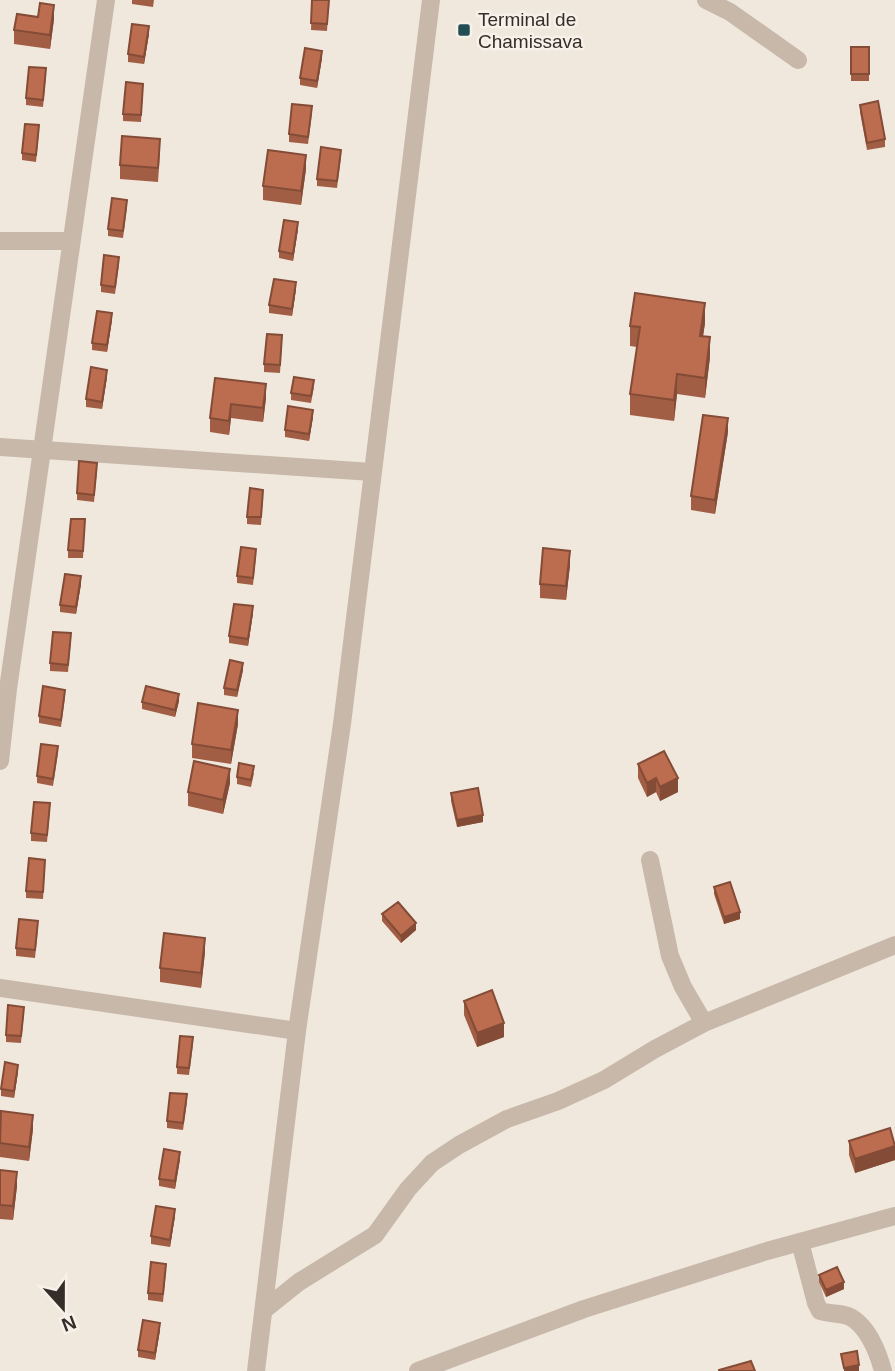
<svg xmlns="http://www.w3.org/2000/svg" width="895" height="1371" font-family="Helvetica,sans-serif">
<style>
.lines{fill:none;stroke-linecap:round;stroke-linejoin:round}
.minor{stroke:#c7b8aa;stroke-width:18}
.tertiary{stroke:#c7b8aa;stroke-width:18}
.wall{fill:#a25e44}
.shaded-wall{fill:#844c37}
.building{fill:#bc6d4f;stroke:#844c37;stroke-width:2}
.poi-dot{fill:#224e53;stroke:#f8f1e9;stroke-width:2.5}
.labels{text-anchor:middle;stroke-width:5;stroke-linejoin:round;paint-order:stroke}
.poi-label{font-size:19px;fill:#352d29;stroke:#f8f1e9;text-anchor:start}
</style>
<rect width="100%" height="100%" fill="#f0e8dd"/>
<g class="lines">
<path class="minor" d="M706 0 730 12 798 60
M0 241H71
M0 447 372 472
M0 761 8 689 106 0
M650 860 670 956 683 987 704 1023
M0 988 297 1031
M800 1242 816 1303 820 1311C829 1314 840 1313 848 1316 867 1324 878 1352 883 1371
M264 1310 299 1282 375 1235 408 1189 432 1163 459 1145 507 1119 558 1101 604 1080 655 1049 704 1023 895 945
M418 1371 584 1309 767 1251 895 1216"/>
<path class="tertiary" d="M256 1371 297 1031 342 724 431 0"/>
</g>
<path class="wall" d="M132 0H154L153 7 132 4Z
M312 0H329L327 31 311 30Z
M54 19 50 49 14 44V30Z
M149 34 144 64 128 62V54Z
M851 47H869V81H851Z
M322 58 317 88 300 85V78Z
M46 76 43 107 26 105V98Z
M143 91 141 122 123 121V114Z
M860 105 885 139V147L867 150 860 112Z
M312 113 308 144 289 142V134Z
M39 132 36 162 22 160V153Z
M160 153 158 182 120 179V165Z
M341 157 337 188 317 186V179Z
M306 169 301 205 263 200V186Z
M127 207 123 238 108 236V229Z
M298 229 293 261 279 258V251Z
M119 264 115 294 101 292V285Z
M296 289 292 316 269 313V305Z
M112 320 107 352 92 350V343Z
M705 323 703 336 710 357 705 398 677 394 674 421 630 415V394L637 347 630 346V326Z
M282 342 280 373 264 372V364Z
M107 377 102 409 86 407V399Z
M215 378 266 398 263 422 231 418 229 435 210 432V418Z
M314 387 311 403 291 400V393Z
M313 417 309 441 285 437V430Z
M728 432 715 514 691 510V496Z
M97 470 94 502 77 500V493Z
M263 497 261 525 247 524V517Z
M85 519 83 558H68V550Z
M256 556 253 585 237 583V576Z
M570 565 566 600 540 598V584Z
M81 584 76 614 60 612V605Z
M253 613 248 646 229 643V636Z
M71 640 68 672 50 671V663Z
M243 670 237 697 224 695V688Z
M65 697 61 727 39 723V716Z
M179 701 175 717 142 709V702Z
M238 724 231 764 192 758V744Z
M58 753 53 786 37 783V776Z
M638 764 678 792 660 801 656 792 647 797 638 778Z
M254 773 251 787 237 784V777Z
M230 783 223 814 188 806V792Z
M451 793 483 822 457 827 451 801Z
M50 810 47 842 31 841V833Z
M45 867 43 899 26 898V891Z
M714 887 740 919 724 924 714 894Z
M382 914 416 930 401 943 382 921Z
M38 928 35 958 16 956V948Z
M205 952 201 988 160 982V968Z
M464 1001 504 1037 477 1047 464 1015Z
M24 1014 21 1043 6 1042V1035Z
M193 1044 189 1075 177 1074V1067Z
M18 1072 14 1098 1 1096V1089Z
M187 1102 183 1130 167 1128V1121Z
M0 1115 33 1129 29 1161 0 1157Z
M849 1141 895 1145V1160L855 1173 849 1155Z
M180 1159 175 1189 159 1186V1179Z
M0 1170 17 1186 13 1220 0 1219Z
M175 1216 170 1247 151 1244V1236Z
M166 1271 163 1302 148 1300V1293Z
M819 1275 844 1289 826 1297 819 1282Z
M160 1330 155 1360 138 1357V1350Z"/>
<path class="shaded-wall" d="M54 5V19L50 49V35Z
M149 26V34L144 64V57Z
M322 51V58L317 88V81Z
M306 155V169L301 205V191Z
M298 222V229L293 261V254Z
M296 282V289L292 316V309Z
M705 303V323L700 356V336Z
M112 313V320L107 352V345Z
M710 337V357L705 398V378Z
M107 370V377L102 409V402Z
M677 374V394L674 421V400Z
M266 384V398L263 422V408Z
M231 404V418L229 435V421Z
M313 410V417L309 441V434Z
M728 418V432L715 514V500Z
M570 551V565L566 600V586Z
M81 576V584L76 614V607Z
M253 606V613L248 646V639Z
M243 663V670L237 697V690Z
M179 694V701L175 717V710Z
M238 710V724L231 764V750Z
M230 769V783L223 814V800Z
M656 778V792L647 797V783Z
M678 778V792L660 801V787Z
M483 815V822L457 827V820Z
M740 912V919L724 924V917Z
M416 923V930L401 943V936Z
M205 938V952L201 988V973Z
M504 1023V1037L477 1047V1033Z
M18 1065V1072L14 1098V1091Z
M33 1115V1129L29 1161V1147Z
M895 1146V1160L855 1173V1159Z
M180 1152V1159L175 1189V1181Z
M17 1172V1186L13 1220V1206Z
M175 1209V1216L170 1247V1240Z
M844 1282V1289L826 1297V1290Z
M160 1323V1330L155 1360V1353Z
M859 1365V1371H844V1368Z"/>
<path class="building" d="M312 0H329L327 24 311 23Z
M40 3 54 5 50 35 14 30 17 14 38 17Z
M132 24 149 26 144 57 128 54Z
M851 47H869V74H851Z
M305 48 322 51 317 81 300 78Z
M29 67 46 68 43 100 26 98Z
M126 82 143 84 141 115 123 114Z
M878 101 885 139 867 143 860 105Z
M292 104 312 106 308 137 289 134Z
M25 124 39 125 36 155 22 153Z
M122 136 160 139 158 168 120 165Z
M321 147 341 150 337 181 317 179Z
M268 150 306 155 301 191 263 186Z
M112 198 127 200 123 231 108 229Z
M284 220 298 222 293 254 279 251Z
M104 255 119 257 115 287 101 285Z
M274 279 296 282 292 309 269 305Z
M635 293 705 303 700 336 710 337 705 378 677 374 674 400 630 394 640 327 630 326Z
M97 311 112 313 107 345 92 343Z
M267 334 282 335 280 365 264 364Z
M91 367 107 370 102 402 86 399Z
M294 377 314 380 311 396 291 393Z
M215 378 266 384 263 408 231 404 229 421 210 418Z
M288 406 313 410 309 434 285 430Z
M703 415 728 418 715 500 691 496Z
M79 461 97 463 94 495 77 493Z
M250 488 263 490 261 517H247Z
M71 519H85L83 551 68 550Z
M241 547 256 549 253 578 237 576Z
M543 548 570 551 566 586 540 584Z
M65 574 81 576 76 607 60 605Z
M234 604 253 606 248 639 229 636Z
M53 632 71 633 68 665 50 663Z
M230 660 243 663 237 690 224 688Z
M43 686 65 690 61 720 39 716Z
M146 686 179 694 175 710 142 702Z
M198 703 238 710 231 750 192 744Z
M41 744 58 746 53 779 37 776Z
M664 751 678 778 660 787 656 778 647 783 638 764Z
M194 761 230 769 223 800 188 792Z
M239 763 254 766 251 780 237 777Z
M478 788 483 815 457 820 451 793Z
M34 802 50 803 47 835 31 833Z
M29 858 45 860 43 892 26 891Z
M730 882 740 912 724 917 714 887Z
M398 902 416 923 401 936 382 914Z
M19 919 38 921 35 950 16 948Z
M164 933 205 938 201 973 160 968Z
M492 990 504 1023 477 1033 464 1001Z
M8 1005 24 1007 21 1036 6 1035Z
M180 1036 193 1037 189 1068 177 1067Z
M5 1062 18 1065 14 1091 1 1089Z
M170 1093 187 1094 183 1123 167 1121Z
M1 1111 33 1115 29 1147 0 1143Z
M890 1128 895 1146 855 1159 849 1141Z
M164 1149 180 1152 175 1181 159 1179Z
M0 1170 17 1172 13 1206 0 1205Z
M156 1206 175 1209 170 1240 151 1236Z
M151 1262 166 1264 163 1294 148 1293Z
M837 1267 844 1282 826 1290 819 1275Z
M143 1320 160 1323 155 1353 138 1350Z
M857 1351 859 1365 844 1368 841 1354Z
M751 1361 755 1371H719V1370Z"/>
<rect class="poi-dot" x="457" y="23" width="14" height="14" rx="3.5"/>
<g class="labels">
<g class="poi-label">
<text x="478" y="26">Terminal de<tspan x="478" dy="22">Chamissava</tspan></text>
</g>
</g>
<g transform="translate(63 1308) rotate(159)" stroke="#f8f1e9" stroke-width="5" paint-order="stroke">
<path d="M0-5L12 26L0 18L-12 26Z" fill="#352d29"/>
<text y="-10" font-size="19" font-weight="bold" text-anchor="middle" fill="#352d29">N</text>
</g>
</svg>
